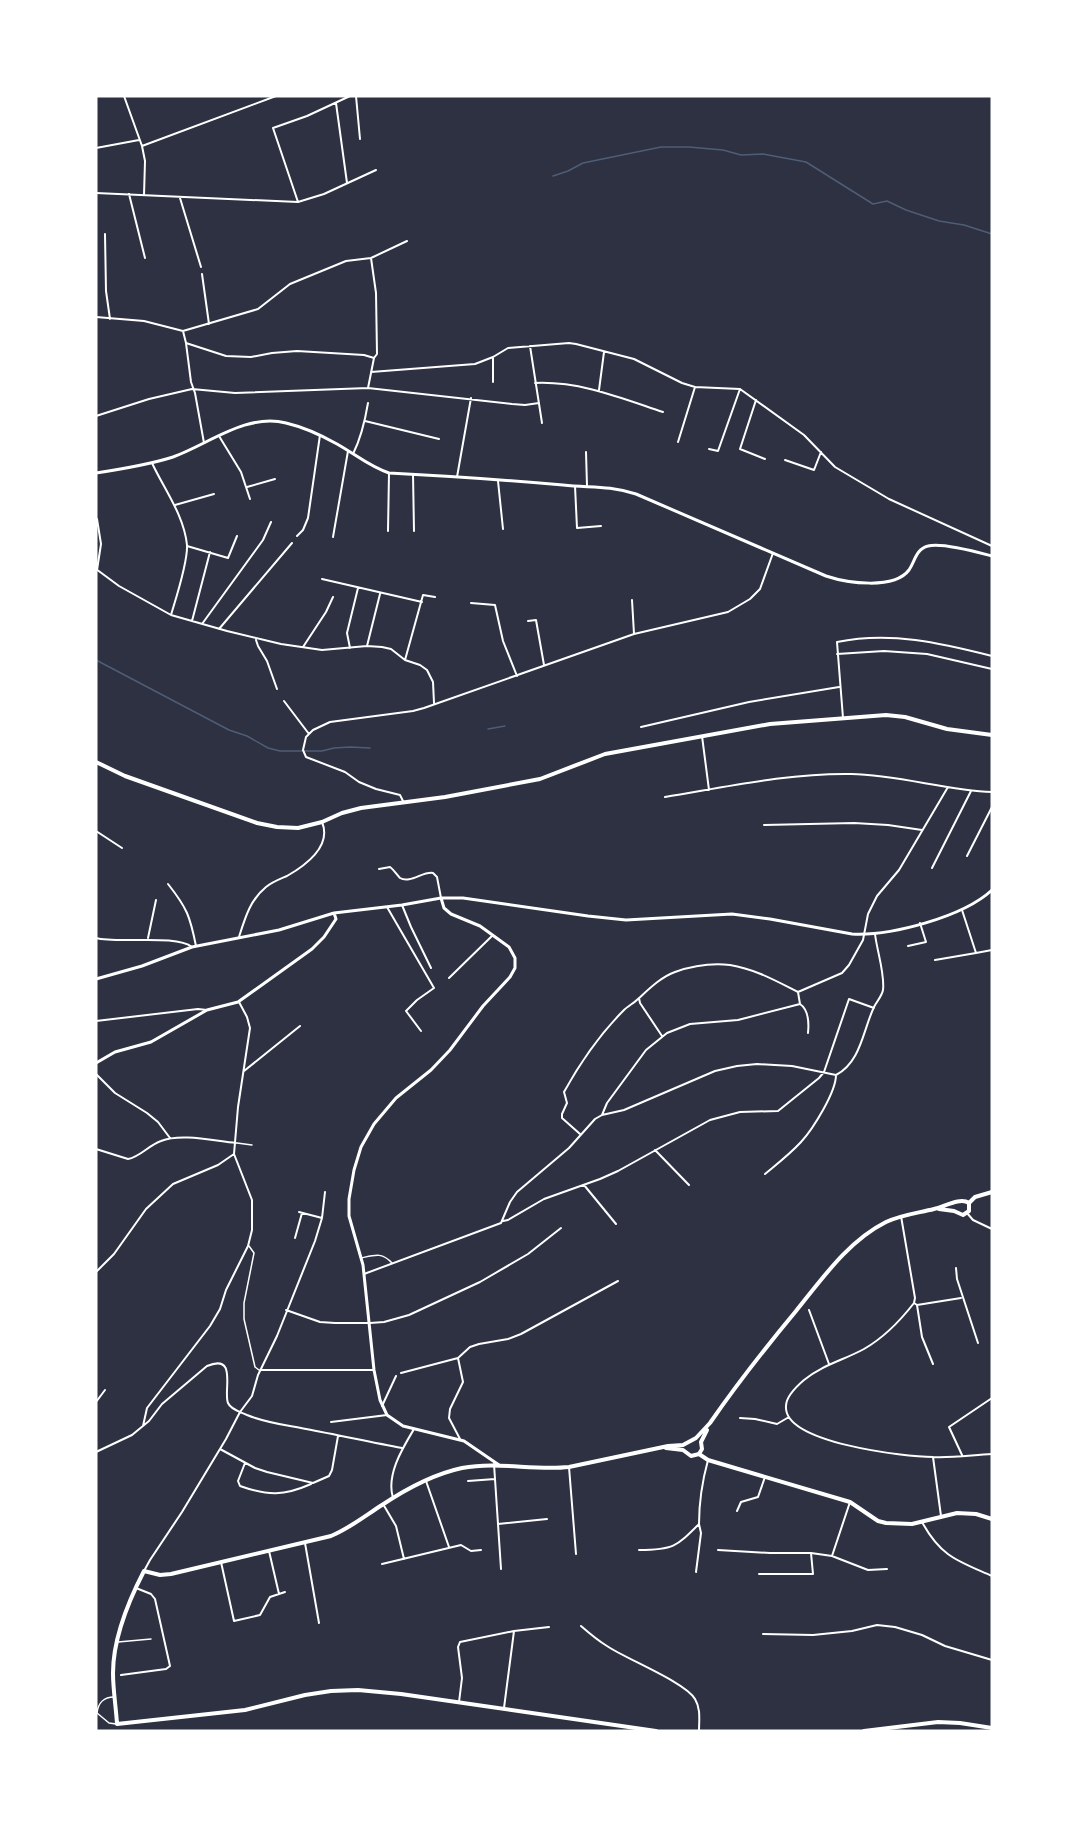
<svg xmlns="http://www.w3.org/2000/svg" width="1088" height="1827" font-family="Helvetica,sans-serif">
<style>
.lines{fill:none;stroke-linecap:round;stroke-linejoin:round}
.stream{stroke:#4f5d75;stroke-width:1.5}
.service{stroke:#fff;stroke-width:1.5}
.pedestrian{stroke:#fff;stroke-width:1.5}
.minor{stroke:#fff;stroke-width:2}
.tertiary{stroke:#fff;stroke-width:3}
.secondary{stroke:#fff;stroke-width:4}
</style>
<rect width="100%" height="100%" fill="#2d3142"/>
<g class="lines">
<path class="stream" d="M553 176 568 171 583 163 661 147H689L723 150 741 155 763 154 806 162 873 204 887 201 906 210 939 221 964 225 992 234
M96 660 229 730 247 736 268 748 280 751H322L334 748 350 747 370 748
M488 729 505 726"/>
<path class="service" d="M237 1143 252 1145
M361 1258C375 1255 382 1252 392 1263
M118 1642 151 1639
M114 1697C104 1697 98 1703 97 1713L109 1723 116 1724"/>
<path class="pedestrian" d="M249 1246 254 1253 244 1303V1319L255 1367 259 1370"/>
<path class="minor" d="M124 96 142 146 145 161 144 195
M356 96 360 139
M336 103 347 183
M142 146 276 96
M96 148 139 140
M96 193 298 202 324 194 376 170
M129 194 145 258
M180 198 201 267
M298 202 273 128 307 116 350 96
M105 234 106 291 110 319
M202 274 209 324
M96 317 144 321 183 331 258 309 290 284 346 261 371 258 407 241
M183 331 186 343 191 382 195 393 204 443
M186 343 226 356 251 357 272 353 297 351 364 355 374 358
M530 346 542 423
M493 358V382
M371 372 475 364 493 357 508 348 569 343 576 344 634 359 682 383 695 387 740 389 804 435 835 467 889 499 992 546
M535 383C580 381 621 398 663 412
M368 388 374 358 377 354 376 293 371 258
M599 390 604 352
M756 400 740 449 765 459
M96 416 149 399 192 389 235 393 368 388 512 404 525 405 539 403
M365 421 439 439
M219 436 241 472 250 499
M678 442 695 387
M709 449 718 451 740 389
M586 452 587 486
M353 454C361 438 365 421 368 403
M785 460 814 470 821 452
M152 463C164 489 184 515 187 545 188 562 176 598 171 615
M413 474 414 531
M457 477 471 398
M498 481 503 529
M575 486 577 528 601 526
M247 487 275 479
M175 505 214 494
M97 519 101 544 97 570
M388 531 389 473
M297 536 303 530 308 518 320 435
M333 537 348 451
M187 546 228 558 237 536
M96 569 119 586 171 615 227 631 281 644 322 650 367 646 382 647 391 649 405 660 420 665 427 670 433 682 434 703
M322 579 422 602
M632 600 634 634
M471 603 495 605 503 641 517 676
M192 621 210 552
M528 621 536 620 544 665
M202 624 263 540 271 522
M219 629 292 543
M256 640 258 646 267 661 277 689
M367 646 380 594
M303 647 326 612 333 597
M350 648 347 633 358 588
M837 654 884 651 927 654 992 669
M405 660 423 595 435 597
M284 701 309 734
M843 718 837 642C890 631 941 643 992 656
M641 727 749 702 839 687
M702 736 709 790
M665 797C726 787 789 773 851 774 899 775 945 790 992 792
M403 801 400 795 376 789 359 782 345 772 306 757 303 750 306 737 313 730 330 722 413 711 424 708 634 634 728 612 750 599 760 589 773 553
M764 825 854 823 888 825 922 830
M96 831 122 848
M967 856 992 807
M932 868 971 791
M379 869 390 867C394 870 397 875 400 878 410 884 423 871 433 873L437 877 441 898
M168 884C187 908 190 916 196 946
M402 905 411 927 431 968
M387 907 434 988 417 1000 406 1011 421 1031
M239 937C245 918 250 900 266 887 272 882 280 879 287 876 306 865 332 846 322 822
M96 938C118 944 176 934 192 947
M148 938 156 900
M908 946 926 942 920 923
M976 953 992 950
M935 960 976 953 962 910
M449 978 493 935
M798 992 842 973 849 965 863 940 868 914 877 896 899 870 948 787
M798 992 800 1004C809 1010 809 1023 808 1033
M639 998 640 1003 662 1036
M96 1021 198 1009 207 1010
M244 1071 300 1026
M96 1074 115 1093 147 1113 158 1122 170 1138
M602 1115 607 1103 646 1050 667 1033 690 1024 738 1020 800 1004
M580 1134 562 1118V1114L567 1103 564 1092C580 1063 600 1034 624 1010 628 1006 634 1003 638 999 649 989 661 977 675 972 692 966 712 963 730 965 755 969 776 981 798 992
M96 1149 128 1159C140 1157 149 1145 161 1141 181 1133 214 1141 236 1143
M655 1150 689 1185
M765 1174C777 1164 790 1154 801 1142 813 1129 836 1092 836 1075
M584 1185 616 1224
M299 1212 322 1218
M967 1213 973 1220 992 1229
M901 1216 915 1298 914 1303 917 1305 922 1337 933 1364
M503 1221 508 1220 544 1199 600 1179 618 1171 710 1120 740 1112 778 1111 819 1078 824 1072 849 999 874 1008
M295 1238 302 1213
M956 1268 957 1279 978 1343
M96 1272 114 1254 146 1209 173 1184 218 1165 234 1154
M364 1274 501 1223 510 1202 517 1192 569 1148 595 1119 602 1115 624 1110 715 1071 737 1066 757 1064 792 1066 836 1075C861 1062 863 1030 874 1007 877 1001 882 996 883 990 885 974 877 951 875 934
M914 1303C900 1321 885 1337 864 1349 844 1360 822 1365 804 1380 797 1386 786 1396 786 1406 783 1443 906 1457 933 1457 952 1458 972 1455 992 1454
M917 1305 961 1298
M286 1310 320 1322 335 1323H370L384 1322 409 1315 480 1282 528 1254 561 1228
M809 1310 829 1364
M458 1358 463 1382 450 1409 449 1418 460 1439
M260 1370H374
M401 1373 458 1358 470 1347 479 1344 508 1339 521 1334 618 1281
M96 1402 105 1390
M382 1406 396 1376
M740 1418 755 1419 777 1424 789 1417
M331 1422 387 1415
M143 1426 147 1408 210 1326 220 1309 226 1290 248 1246 252 1230V1200L234 1154 238 1107 250 1028 247 1017 239 1002
M220 1449 255 1468 267 1472 313 1483 329 1476 332 1470 338 1436
M96 1452 132 1435 149 1421 162 1404 207 1366C238 1353 223 1391 228 1403 231 1410 241 1412 247 1415 266 1423 286 1425 306 1429 338 1435 370 1442 402 1448
M962 1455 949 1427 992 1398
M933 1457 941 1516
M245 1463 238 1481 240 1486C268 1496 284 1496 311 1484
M494 1464 501 1569
M569 1467 576 1554
M426 1481 449 1547
M468 1481 495 1479
M393 1498C386 1475 402 1449 414 1429
M383 1504 396 1526 404 1559
M737 1511 741 1502 758 1497 765 1477
M922 1522C941 1557 958 1561 992 1576
M498 1524 547 1519
M305 1543 319 1623
M639 1550C673 1550 676 1547 699 1524 699 1502 702 1482 708 1460
M718 1550 770 1553H811L832 1556 868 1570 887 1569
M269 1551 279 1594
M832 1556 850 1502
M221 1562 234 1621 260 1615 270 1597 285 1592
M382 1564 461 1545 471 1551 481 1550
M144 1571 150 1560 182 1512 226 1439 240 1412 252 1396 258 1375 277 1336 315 1241 322 1218 325 1192
M696 1572 701 1533 699 1524
M759 1574H813L811 1553
M581 1626C589 1633 597 1640 607 1646 626 1659 685 1682 695 1699 701 1709 699 1720 699 1731
M763 1634 813 1635 852 1631 877 1625 895 1627 922 1635 945 1646 992 1660
M121 1675 166 1669 170 1666 155 1599 151 1594 136 1588
M459 1702 462 1678 458 1647 460 1642 514 1631 549 1627
M504 1708 514 1631"/>
<path class="tertiary" d="M96 473C122 469 148 465 173 457 209 444 246 413 286 423 303 427 321 435 337 444 355 454 370 467 389 473 447 476 506 480 563 485 591 488 607 485 636 494L826 576C847 583 894 590 909 570 915 561 916 549 928 546 942 542 977 552 992 556
M441 898 444 908 451 914 480 926 509 947 515 958V968L510 977 483 1006 450 1050 431 1070 396 1098 374 1124 361 1147 354 1170 349 1199V1216L363 1265 374 1370 380 1400 387 1415 403 1426 464 1441 499 1465
M96 979 142 966 192 947 279 930 334 913 402 905 441 898H463L588 916 626 920 732 914 770 919 852 934C891 936 963 917 992 890
M96 1063 115 1052 151 1042 207 1010 238 1002 312 949 324 937 336 919 334 913"/>
<path class="secondary" d="M96 762 125 776 257 823 277 827 298 828 322 822 342 813 361 808 445 797 540 779 605 754 770 724 886 715 905 717 947 729 992 735
M969 1203 975 1197 992 1192
M939 1209 954 1211 963 1215 969 1211V1203
M666 1448 683 1450 691 1456 699 1454
M699 1454 708 1460 850 1502 878 1521 886 1523 912 1524 957 1513 976 1514 992 1519
M699 1454 702 1449 701 1442 707 1430
M656 1731 401 1694 358 1690 331 1691 305 1695 245 1710 117 1724C116 1707 113 1690 113 1673 113 1638 128 1602 144 1571L160 1575 171 1574 331 1536C350 1528 365 1516 382 1505 406 1489 434 1474 462 1468 498 1461 533 1471 569 1467L668 1446 683 1445 696 1438 710 1423C737 1384 766 1347 796 1311 822 1279 848 1241 886 1222 901 1215 918 1213 934 1209 944 1207 960 1197 969 1203
M864 1731 938 1722 960 1723 992 1728"/>
</g>
<rect width="1088" height="1827" fill="none" stroke="#ffffff" stroke-width="195"/>
</svg>
